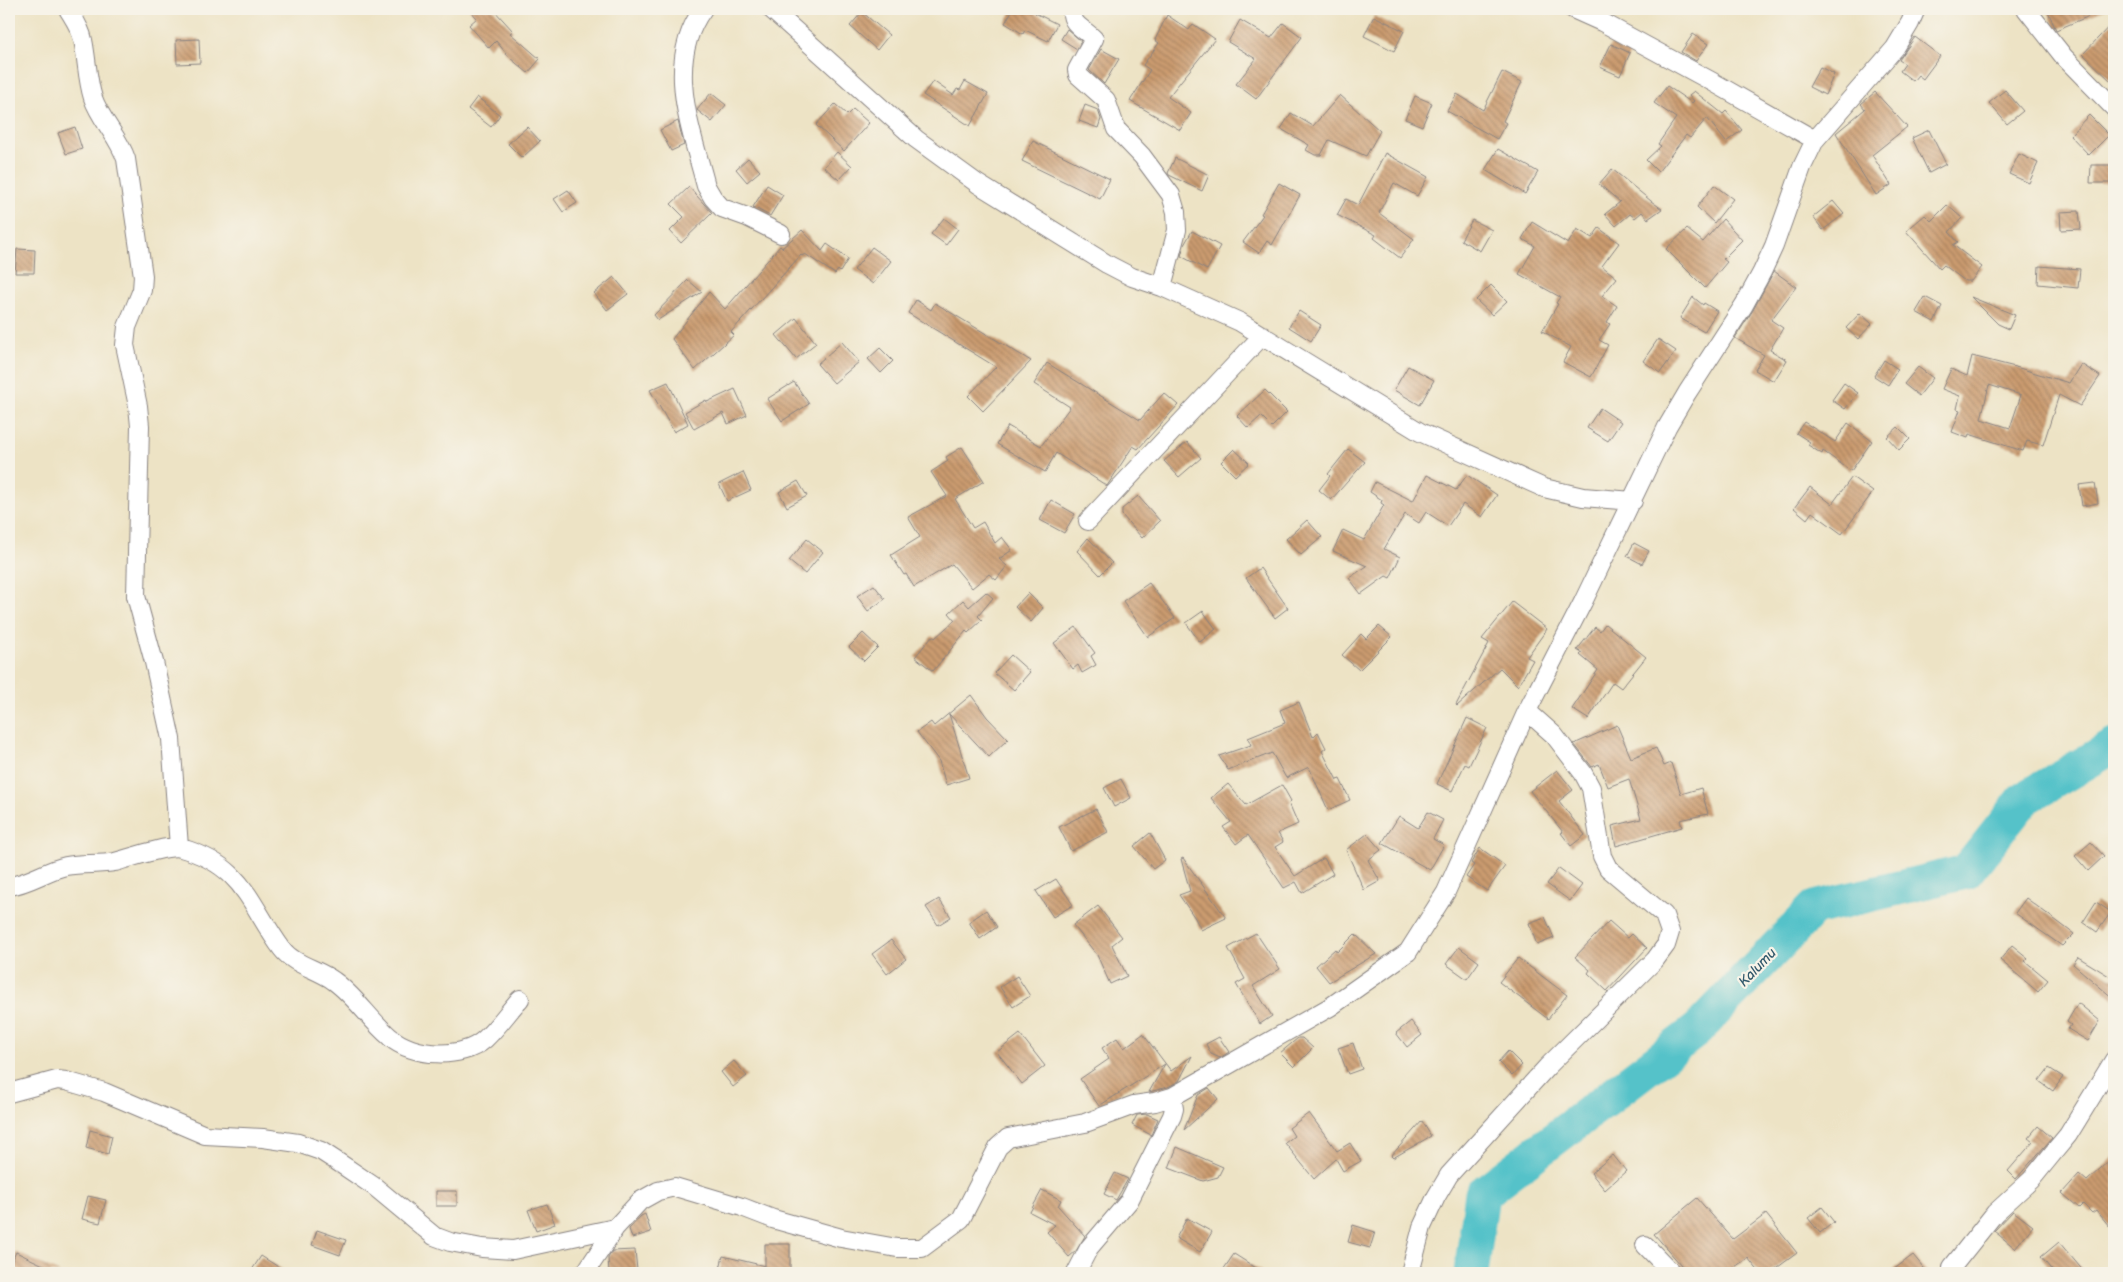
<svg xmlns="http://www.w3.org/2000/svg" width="2123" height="1282" font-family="'Balsamiq Sans',sans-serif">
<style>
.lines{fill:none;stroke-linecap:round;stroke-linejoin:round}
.river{stroke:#54c2c9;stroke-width:35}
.building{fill:url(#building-back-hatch);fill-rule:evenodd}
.street-casing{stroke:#888280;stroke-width:20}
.street{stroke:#fff;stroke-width:18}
.labels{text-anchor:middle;stroke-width:4.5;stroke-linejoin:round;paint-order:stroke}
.water-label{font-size:14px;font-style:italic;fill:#345a6d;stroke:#f7f3e8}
</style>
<defs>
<pattern id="building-back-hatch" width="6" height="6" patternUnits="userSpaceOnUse" patternTransform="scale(1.25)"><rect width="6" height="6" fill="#cb9b6f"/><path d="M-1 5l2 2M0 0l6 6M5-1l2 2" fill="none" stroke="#a47e5c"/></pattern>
</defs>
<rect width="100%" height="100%" fill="#f7f3e8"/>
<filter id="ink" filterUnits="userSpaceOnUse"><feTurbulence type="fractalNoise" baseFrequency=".02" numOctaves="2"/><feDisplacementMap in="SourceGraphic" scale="10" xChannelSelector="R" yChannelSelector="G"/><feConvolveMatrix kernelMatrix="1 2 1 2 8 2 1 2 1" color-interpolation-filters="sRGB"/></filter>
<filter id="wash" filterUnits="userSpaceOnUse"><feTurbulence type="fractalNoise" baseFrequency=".0096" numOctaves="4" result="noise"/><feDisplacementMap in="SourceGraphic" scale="20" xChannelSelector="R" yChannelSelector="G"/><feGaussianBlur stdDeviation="1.12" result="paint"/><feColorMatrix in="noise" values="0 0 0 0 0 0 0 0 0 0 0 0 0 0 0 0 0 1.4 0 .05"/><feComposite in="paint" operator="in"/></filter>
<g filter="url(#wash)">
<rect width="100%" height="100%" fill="#ede3c5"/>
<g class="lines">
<path class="river" d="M1471 1273 1482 1194 1697 1030 1814 908 1966 872 2024 799 2114 746"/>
</g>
<g id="blocks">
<path class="building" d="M469 9H493L513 31 510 33 540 59 528 73 510 58 496 41 489 48 469 25 477 18Z
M1013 9H1037L1035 13 1057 24 1048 41 1025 30 1023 34 1005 23Z
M2047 9H2106L2056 30Z
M862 12 889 35 877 50 850 26Z
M1167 15 1189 30 1193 24 1215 39 1168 97 1191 113 1180 130 1130 101 1150 70 1143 65 1159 43 1155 40Z
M1374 16 1404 31 1394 51 1364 36Z
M1240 20 1271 38 1283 23 1302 37 1256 99 1236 84 1256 59 1228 42Z
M2114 21V84L2083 54Z
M1067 29 1081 41 1077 49 1061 39Z
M1693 34 1708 44 1696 61 1681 52Z
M1915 37 1940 56 1923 79 1918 75 1913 81 1900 71 1905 64 1899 60Z
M199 39 200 63 177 64 176 40Z
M1611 44 1630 53 1620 76 1600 67Z
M1101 49 1119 59 1104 84 1089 70Z
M1820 67 1834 74 1825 95 1809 87Z
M1502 72 1522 82 1503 121 1506 123 1497 139 1447 111 1457 94 1483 110Z
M933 81 953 95 957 89 960 90 965 81 988 94 970 126 923 95Z
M1667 86 1692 103 1694 101 1689 95 1694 91 1723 114 1726 111 1742 130 1726 142 1707 118 1690 138 1686 135 1658 172 1646 160 1661 146 1658 144 1676 118 1654 103Z
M2005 90 2023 111 2007 124 1989 103Z
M1875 92 1907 127 1872 155 1891 185 1876 195 1836 133 1865 109 1861 104Z
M711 93 726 105 712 122 697 110Z
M1340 95 1380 131 1366 156 1329 140 1321 155H1315L1306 150 1309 145 1281 129 1291 113 1313 126Z
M1415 96 1432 103 1422 126 1405 119Z
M477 97 500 115 491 127 468 109Z
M835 104 847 115 853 109 869 123 844 151 816 125Z
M1085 105 1098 110 1101 119 1098 128 1079 121Z
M2089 115 2109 135 2089 155 2070 135Z
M678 121 684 145 671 151 660 130Z
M75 127 82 149 66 154 58 133Z
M527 127 540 141 522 158 508 144Z
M1929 130 1946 164 1929 173 1912 138Z
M1033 141 1110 179 1100 199 1022 161Z
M1498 149 1538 172 1525 194 1485 170Z
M837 152 852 166 839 180 824 167Z
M1385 153 1428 177 1417 196 1394 183 1379 213 1414 239 1400 258 1374 238 1376 235 1337 215 1346 199 1358 205Z
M2019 154 2038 163 2029 183 2009 174Z
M748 158 760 171 747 182 736 169Z
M1175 158 1209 175 1202 191 1169 175 1168 173Z
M2091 165H2114V183H2090Z
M1612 169 1651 201 1662 209 1648 219 1642 212 1635 218 1630 214 1616 226 1605 214 1620 202 1599 184Z
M1279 183 1300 195 1272 245 1267 241 1259 253 1243 242 1263 215 1261 214Z
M767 185 783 195 770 216 753 207Z
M1714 185 1733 199 1714 223 1697 207Z
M689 187 712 213 681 243 670 231 684 217 671 204Z
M568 190 577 203 563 212 554 199Z
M1833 201 1844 214 1823 230 1813 217Z
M1947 205 1962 218 1949 232 1958 242 1953 245 1982 267 1971 281H1965L1944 265 1940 269 1906 231 1925 215 1931 221Z
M2079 211 2081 229 2061 230 2060 212Z
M944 218 958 229 946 245 931 234Z
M1723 219 1742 240 1723 259 1727 262 1705 288 1666 249 1687 229 1703 242Z
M1472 220 1492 230 1480 251 1461 240Z
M1532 222 1568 244 1577 229 1592 238 1599 228 1619 243 1602 266 1617 278 1602 296 1617 306 1607 322 1610 324 1599 340 1608 345 1591 377 1563 362 1571 347 1542 331 1558 304 1556 303 1560 297 1519 274 1535 246 1522 239Z
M802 230 822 251 827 244 848 259 840 272 838 270 835 274 805 254 802 256 801 255 731 332 734 335 695 370 672 339 709 292 725 309 780 246 782 248Z
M1192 231 1220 246 1207 270 1181 256 1184 245Z
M872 247 891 261 873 284 854 270Z
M17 249 35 250 34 273H15Z
M2039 266 2080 269 2078 288 2038 284Z
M1774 271 1796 287 1771 320 1783 328 1770 350 1787 360 1774 381 1755 370 1764 355 1735 338 1753 310Z
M614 277 628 294 607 310 594 293Z
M688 280 702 292 658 320 654 315Z
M1491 285 1507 301 1492 315 1476 300Z
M1693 297 1703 305 1704 303 1717 311 1704 332 1680 318Z
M1925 297 1942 306 1934 322 1916 312Z
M1971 297 2015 315 2009 329 1998 324Z
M916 300 931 310 935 303 1031 361 983 411 968 396 996 367 908 313Z
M1299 311 1321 325 1311 341 1289 327Z
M1860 313 1872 324 1858 339 1846 328Z
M796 318 816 343 796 359 776 335Z
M1658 339 1676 351 1660 373 1643 361Z
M842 342 859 362 834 383 817 364Z
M880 348 893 361 881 373 868 359Z
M1972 356 2019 368 2069 383 2081 364 2100 376 2080 406 2059 395 2043 445 2027 441 2023 451 1969 434 1968 438 1952 432 1960 410 1957 409 1960 396 1942 389 1951 369 1967 376ZM1989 385 2021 395 2010 428 1981 419Z
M1884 360 1898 369 1888 385 1874 376Z
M1047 363 1140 420 1164 393 1178 405 1138 449 1133 446 1107 486 1056 453 1045 472 997 444 1008 426 1041 446 1070 407 1034 384Z
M1408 366 1434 380 1420 405 1394 390Z
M1918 367 1933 378 1919 396 1904 384Z
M668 382 688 424 674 432 650 390Z
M794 382 809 404 782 421 767 399Z
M1844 383 1858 393 1845 409 1832 400Z
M735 389 747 415 728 424 723 413 694 429 685 412 706 400 707 402Z
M1265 390 1287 412 1272 427 1261 416 1248 428 1237 416Z
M1600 408 1621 422 1608 441 1587 428Z
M1804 422 1835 442 1848 423 1872 441 1851 471 1823 451 1822 454 1808 445 1810 442 1796 433Z
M1898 427 1910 439 1899 450 1887 437Z
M1187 442 1201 458 1179 477 1164 461Z
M962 447 984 481 955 499 973 528 983 522 995 543 1002 537 1012 550 999 559 1007 566 996 580 989 574 972 588 952 564 914 587 906 574 904 575 891 555 920 537 908 517 947 496 931 472 948 461 946 457Z
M1234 449 1249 463 1235 476 1221 462Z
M1348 449 1365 462 1331 500 1319 490 1330 476 1328 474Z
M743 472 751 490 727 501 719 484Z
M1427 475 1456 490 1467 475 1497 495 1482 517 1463 504 1448 526 1426 512 1419 523 1405 514 1384 549 1400 557 1390 578 1386 576 1361 594 1349 578 1367 566 1333 551 1343 530 1364 540 1384 505 1381 503 1382 500 1370 492 1375 482 1413 501Z
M1852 477 1873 492 1842 534 1812 512 1807 519 1794 508 1810 487 1832 504Z
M798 481 807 496 787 507 779 492Z
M2095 483 2098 503 2082 506 2079 485Z
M1138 496 1160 521 1142 538 1122 515V509Z
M1051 500 1075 514 1064 533 1040 520Z
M1307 520 1322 537 1301 555 1286 539Z
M1088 538 1112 563 1100 575 1077 551Z
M807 539 823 552 805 574 789 561Z
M1634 543 1649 551 1642 564 1627 556Z
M1260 568 1288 608 1275 618 1246 578Z
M1149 583 1175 618 1148 637 1123 601Z
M874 585 885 599 868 611 857 596Z
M986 592 993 598 978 616 982 620 968 633 966 631 933 671 915 657 932 636 935 638 955 620 949 613 963 600 969 607Z
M1028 593 1043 608 1031 622 1015 607Z
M1512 602 1547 629 1527 657 1533 660 1518 686 1500 668 1457 706 1456 705 1489 643 1482 639Z
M1203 611 1216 629 1200 642 1186 623Z
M1605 624 1646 657 1621 688 1613 682 1588 719 1572 709 1598 670 1580 655 1582 653 1577 650 1595 627 1600 631Z
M1379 626 1392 637 1359 670 1342 655 1361 634 1366 639Z
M1076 627 1095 653 1091 656 1096 665 1082 673 1078 665 1073 669 1054 643Z
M863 633 878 647 864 661 849 647Z
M1011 655 1030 672 1014 690 994 673Z
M971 695 987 717 1008 739 989 757 949 714 969 778 946 785 939 761 917 732 931 722 934 726Z
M1299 702 1313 737 1318 732 1326 748 1322 751 1337 780 1340 779 1350 800 1328 810 1309 767 1286 778 1272 753 1228 770 1219 756 1251 745 1248 738 1285 723 1280 710Z
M1467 718 1487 728 1469 766 1465 764 1452 791 1437 784Z
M1617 725 1631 758 1656 748 1664 766 1671 763 1681 794 1701 788 1708 814 1680 820 1682 827 1616 846 1612 826 1641 819 1629 779 1608 787 1599 764 1592 767 1574 744Z
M1557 770 1573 790 1559 801 1585 835 1571 846 1561 833 1563 832 1530 791Z
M1121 779 1131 798 1114 807 1104 788Z
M1228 784 1246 805 1282 785 1291 801 1289 803 1298 824 1278 833 1283 842 1275 847 1295 876 1324 858 1333 874 1302 893 1296 882 1284 888 1248 835 1236 844 1223 827 1231 822 1211 798Z
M1096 809 1108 832 1071 851 1059 827Z
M1428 812 1443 820 1433 839 1444 845 1430 870 1382 843 1399 816 1418 828Z
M1150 833 1165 860 1153 869 1134 846Z
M1367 834 1381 850 1368 860 1380 881 1364 890 1346 850Z
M2091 842 2104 856 2088 871 2075 856Z
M1480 848 1505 866 1487 891 1466 877 1474 865 1471 863Z
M1183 858 1226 918 1201 930 1195 918 1179 895 1190 891 1181 859Z
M1559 868 1582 885 1570 901 1547 884Z
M1056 879 1073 905 1053 917 1036 891Z
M2026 898 2074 934 2062 946 2015 913Z
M939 899 951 917 938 925 926 907Z
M2096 902 2111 912 2097 932 2083 922Z
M1098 906 1122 937 1112 945 1127 976 1110 984 1097 955 1073 925Z
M986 910 997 927 980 939 969 922Z
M1545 917 1554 938 1537 945 1529 923Z
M1609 921 1628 938 1632 934 1647 948 1607 991 1588 973 1590 970 1575 957Z
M1256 933 1280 969 1253 986 1272 1016 1260 1024 1236 984 1245 979 1228 948Z
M1355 934 1376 954 1329 982 1316 966 1335 949 1337 952Z
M891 940 906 959 887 974 872 954Z
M2012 945 2028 958 2025 961 2048 980 2038 992 2000 960Z
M1459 947 1479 962 1467 979 1446 964Z
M2078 957 2114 979V999L2073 964Z
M1518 958 1567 995 1548 1019 1499 982Z
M1017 976 1030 996 1013 1007 1000 987Z
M2078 1003 2100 1021 2088 1041 2068 1029 2071 1025 2067 1022Z
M1411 1021 1422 1035 1407 1047 1396 1033Z
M1020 1034 1045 1066 1022 1084 997 1052Z
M1143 1034 1171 1071 1192 1056 1179 1081 1168 1087 1149 1092 1165 1064 1099 1106 1080 1079 1109 1059 1102 1048 1117 1038 1124 1048Z
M1219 1037 1229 1052 1220 1058 1211 1054 1206 1044Z
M1298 1038H1302L1313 1048 1294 1067 1280 1053Z
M1353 1043 1362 1069 1348 1074 1338 1048Z
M1508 1051 1522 1065 1512 1076 1498 1062Z
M734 1061 747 1076 733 1087 721 1072Z
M2049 1068 2063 1077 2053 1091 2039 1081Z
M1209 1088 1218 1099 1184 1130 1198 1095Z
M1309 1113 1337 1151 1350 1143 1361 1161 1343 1171 1336 1159 1314 1179 1285 1143 1294 1136 1289 1128Z
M1147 1114 1158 1119 1151 1135 1132 1125 1137 1115Z
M1422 1121 1431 1136 1393 1158 1391 1156Z
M2038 1126 2052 1138 2016 1179 2008 1171 2033 1142 2028 1138Z
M90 1130 112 1136 108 1154 86 1148Z
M1177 1147 1223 1167 1218 1177 1203 1181 1169 1168Z
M1613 1155 1626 1171 1605 1190 1591 1173Z
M2114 1156V1232L2096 1210 2092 1213 2083 1204 2079 1208 2062 1193 2079 1174 2087 1181Z
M1115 1173 1128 1179 1116 1200 1104 1194Z
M1042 1190 1061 1200 1058 1206 1085 1236 1076 1251 1069 1257 1047 1232 1055 1225 1030 1212Z
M436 1191H457V1206H436Z
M88 1196 106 1200 100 1223 82 1219Z
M1697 1198 1733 1239 1766 1214 1797 1253 1770 1273H1760L1748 1258 1726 1273H1688L1654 1234Z
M547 1204 555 1224 536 1231 528 1210Z
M1822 1207 1834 1222 1820 1233 1808 1218Z
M2013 1211 2033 1226 2015 1248 1994 1231Z
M645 1214 651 1232 632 1238 629 1229 641 1216Z
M1187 1218 1212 1232 1200 1252 1176 1238Z
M1353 1225 1375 1232 1370 1248 1348 1242Z
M317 1230 346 1240 340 1255 312 1245Z
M2059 1242 2085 1273H2054L2041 1257Z
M765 1244H790V1273H719L723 1256 765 1266Z
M635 1250 637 1270 609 1273 608 1258 612 1251Z
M16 1252 60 1273H26L10 1265Z
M1234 1254 1264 1273H1221Z
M1913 1255 1928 1273H1889Z
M261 1256 288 1273H250Z"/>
</g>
</g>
<g filter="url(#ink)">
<use href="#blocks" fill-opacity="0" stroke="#888280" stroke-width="1"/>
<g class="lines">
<g class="street-casing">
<path id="street" d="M68 9C74 19 81 29 83 40 87 59 87 79 93 98 100 119 119 137 126 159L143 276 142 290 127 327 125 345 138 406 140 426 136 596 154 662 171 739 179 847
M703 9C664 63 691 128 706 186L713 198 722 208 747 217 781 234
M771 9 916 139 978 184 1107 264 1132 277 1162 287 1240 322 1420 432 1544 488 1583 497 1633 501
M1072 9C1070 25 1084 28 1094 39L1077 70 1078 75 1106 100 1116 129 1142 156 1171 195 1176 212 1177 230 1162 287
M1573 9 1602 22 1711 81 1815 140
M2026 9 2064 57 2114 108
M1088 521 1263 335
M9 886C28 884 47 870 66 866 82 863 99 865 115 862 130 858 169 844 181 848 244 866 248 902 282 949 294 965 318 969 334 981 355 996 370 1020 390 1037 412 1057 462 1060 485 1039 498 1027 508 1012 520 999
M9 1093 57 1080 66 1081 104 1092 205 1135 263 1138 298 1143 321 1151 341 1164 375 1187 434 1236 450 1242 482 1248 513 1250 615 1228
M1645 1245 1672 1273
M585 1273 615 1228 640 1201 658 1191 675 1187 742 1207 773 1219 841 1238 897 1248H922L961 1219 998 1147 1008 1138 1085 1123 1134 1105 1155 1102 1172 1097 1330 1007 1408 952 1446 892 1527 711 1583 602 1667 427 1687 393 1744 305 1762 272 1774 246 1802 167 1815 140 1895 48 1910 23 1916 9
M1076 1273 1089 1248 1129 1201 1172 1116 1174 1109 1172 1097
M1410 1273 1422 1227 1436 1197 1449 1175 1547 1067 1655 960 1666 945 1670 932 1664 915 1608 868 1602 856 1591 788 1583 773 1554 735 1527 711
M1952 1273V1267L1995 1213 2031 1180 2053 1153 2068 1135 2114 1060"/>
</g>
<use href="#street" class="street"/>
</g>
</g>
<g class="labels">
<g class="water-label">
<text transform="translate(1757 967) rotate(-46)" y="5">Kalumu</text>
</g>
</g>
<rect width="2123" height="1282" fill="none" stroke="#f7f3e8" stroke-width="30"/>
</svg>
